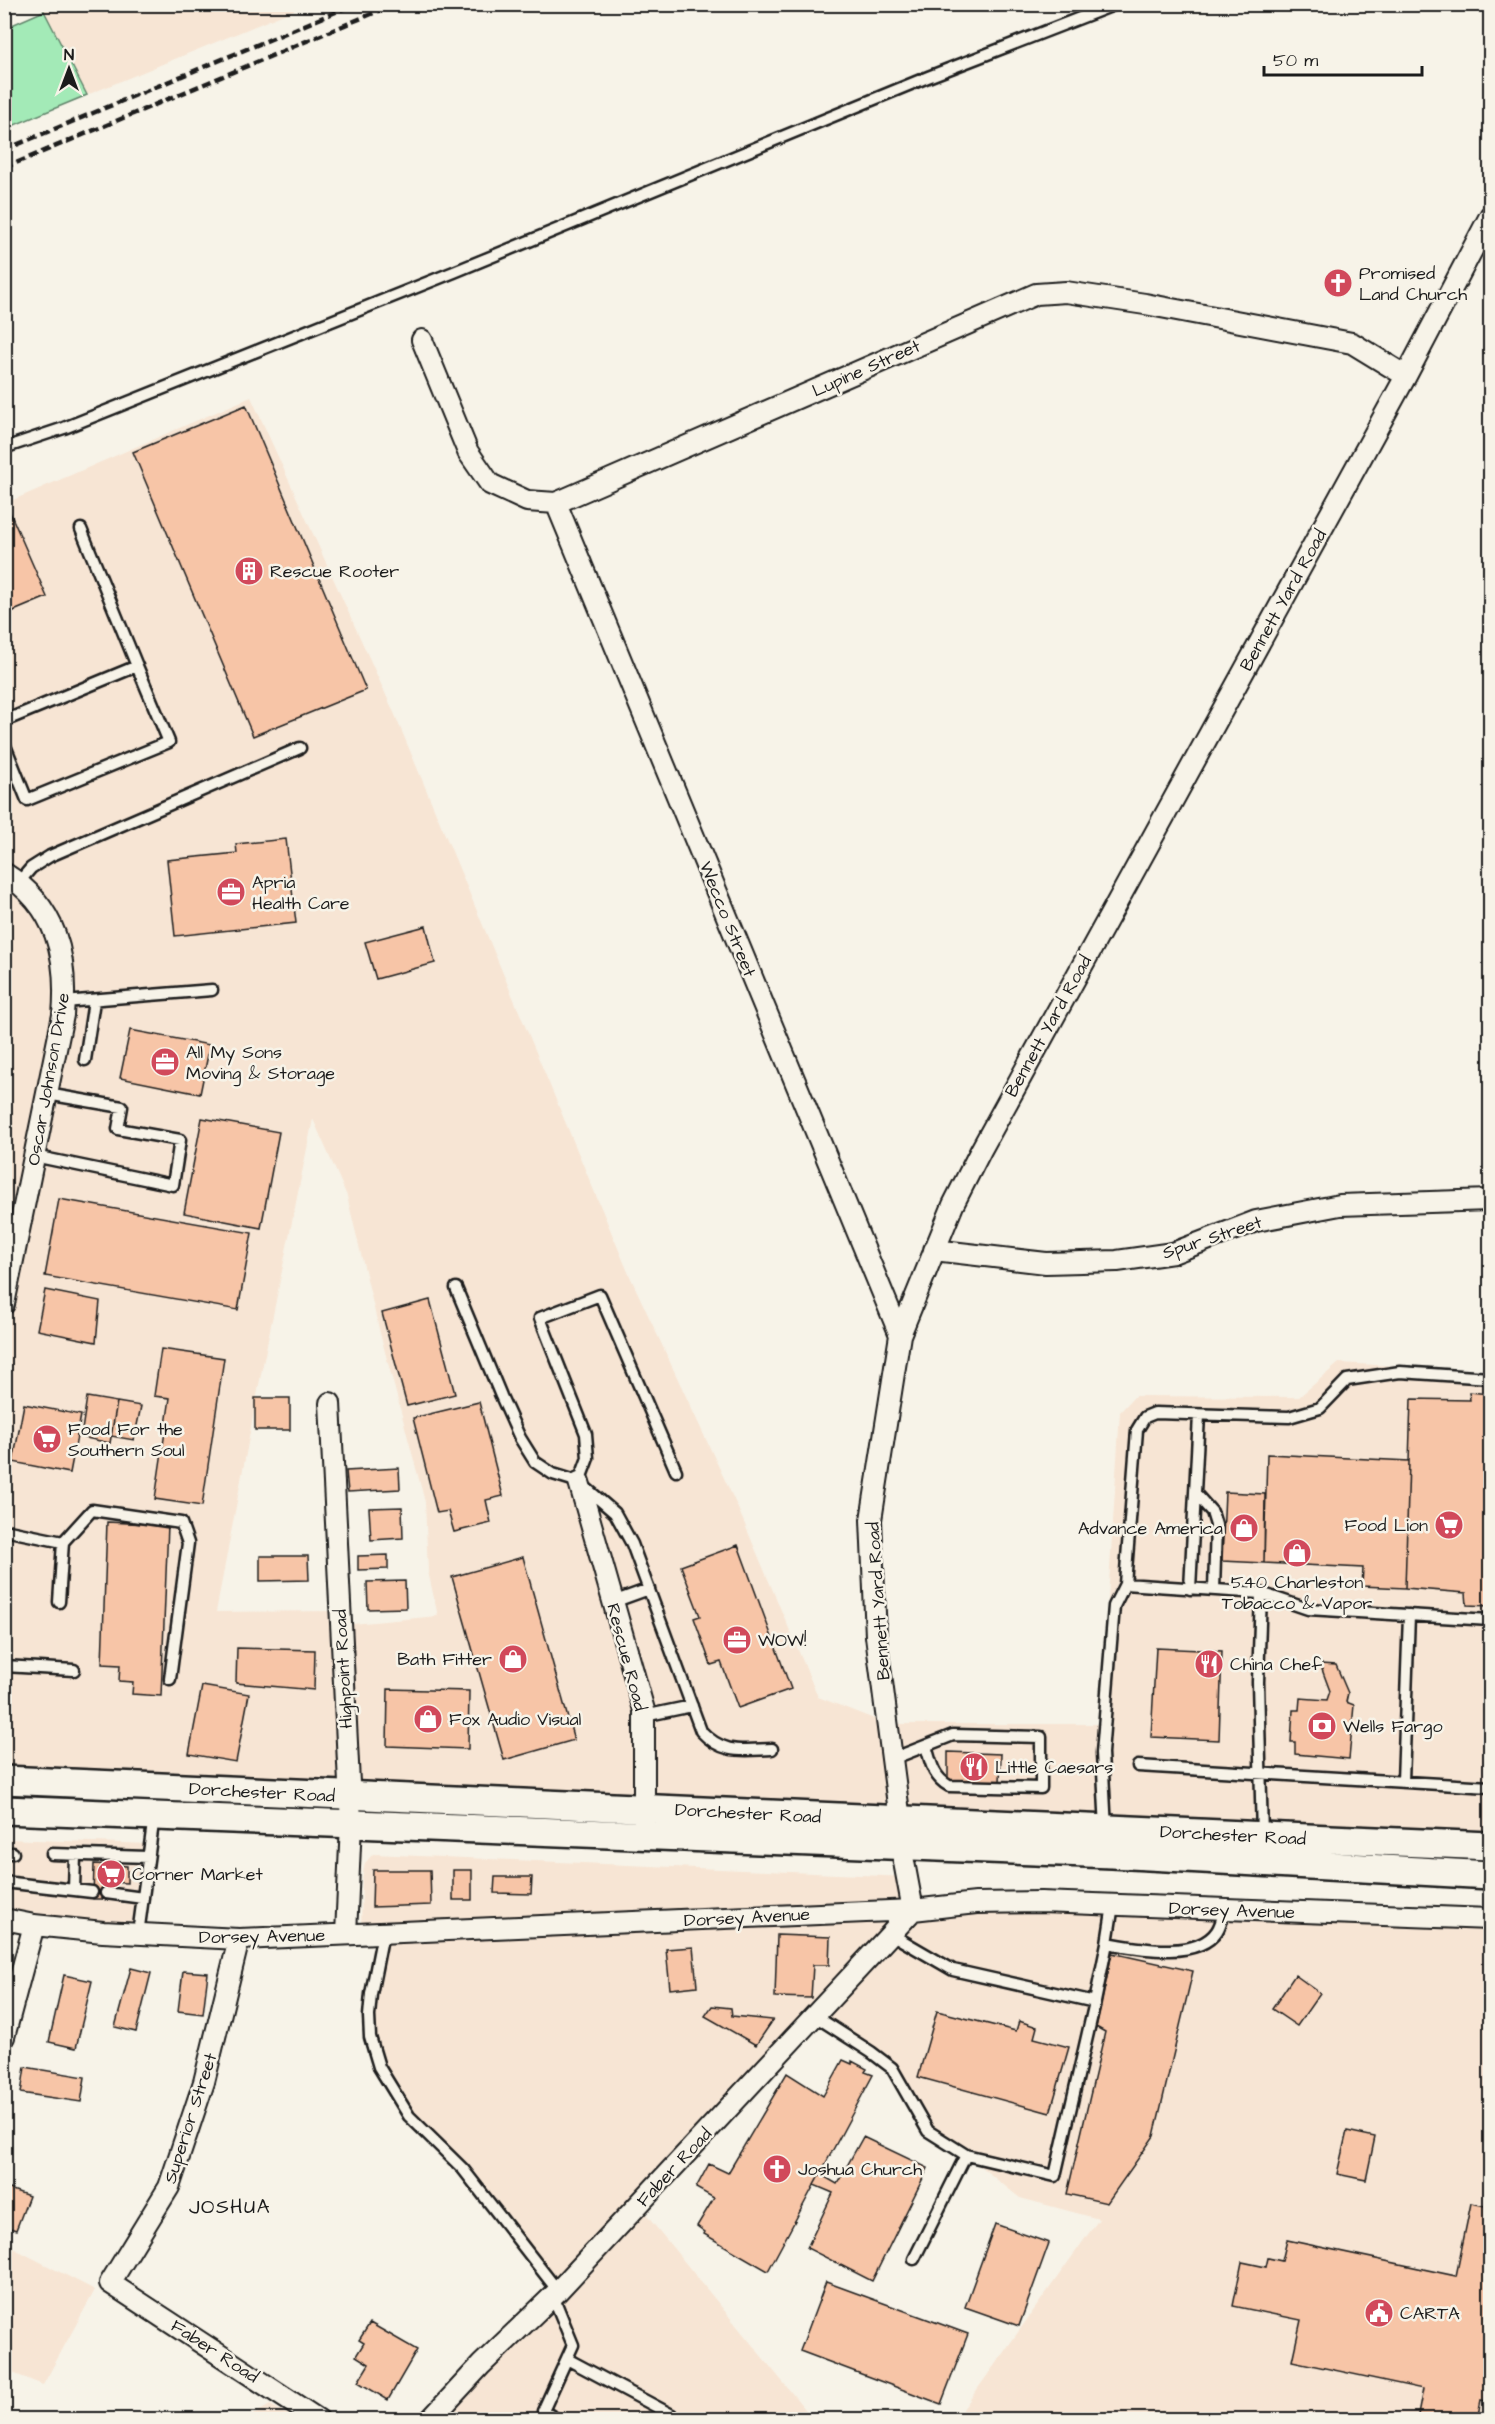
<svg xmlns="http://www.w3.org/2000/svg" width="1495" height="2424" font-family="'Architects Daughter',sans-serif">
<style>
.built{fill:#f7e5d4;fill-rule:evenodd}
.green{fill:#a3eab7;stroke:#60836a;stroke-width:1.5}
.building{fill:#f7c5a7;stroke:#1c1c1c;stroke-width:1.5}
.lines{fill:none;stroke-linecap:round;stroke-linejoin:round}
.service-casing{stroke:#1c1c1c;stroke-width:15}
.minor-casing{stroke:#1c1c1c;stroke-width:24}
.secondary-casing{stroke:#1c1c1c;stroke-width:32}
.service{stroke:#f7f3e8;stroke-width:10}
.minor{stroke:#f7f3e8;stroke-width:20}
.secondary{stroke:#f7f3e8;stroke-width:27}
.rail{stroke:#1c1c1c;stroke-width:4.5;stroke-dasharray:9 4.5;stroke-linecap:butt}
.labels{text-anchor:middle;stroke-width:5;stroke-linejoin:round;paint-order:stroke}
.poi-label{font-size:18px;fill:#1c1c1c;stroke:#f7f3e8;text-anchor:start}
.street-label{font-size:18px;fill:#1c1c1c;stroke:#f7f3e8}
.neighbourhood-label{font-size:20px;letter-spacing:1.5px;fill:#1c1c1c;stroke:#f7f3e8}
</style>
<rect width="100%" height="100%" fill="#f7f3e8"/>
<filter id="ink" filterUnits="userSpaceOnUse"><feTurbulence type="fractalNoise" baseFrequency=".0167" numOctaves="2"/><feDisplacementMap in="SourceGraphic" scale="12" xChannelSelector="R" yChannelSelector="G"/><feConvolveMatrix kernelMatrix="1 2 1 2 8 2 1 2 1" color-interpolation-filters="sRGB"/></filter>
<g filter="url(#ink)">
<path class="built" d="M41 5H306L87 95Z
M251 397 395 715 628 1272 737 1506 818 1697 887 1724H1100L1120 1412 1135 1396 1299 1397 1339 1363 1490 1371V1831L5 1767 4 504ZM313 1119 347 1196 380 1333 425 1502 428 1571 438 1616 342 1625 341 1611 216 1612 262 1369Z
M5 1839 150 1844 138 1934 5 1919Z
M373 1854 907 1877 913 1909 1490 1919V2419H956L1099 2219 1020 2198 966 2155 928 2131 891 2068 815 2017 638 2205 813 2419H430L558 2291 463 2169 409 2116 379 2067 370 2037 382 1935 361 1934 362 1879 365 1863Z
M5 2244 95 2290 43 2385 5 2370Z
M270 2405 296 2419H246Z"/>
<path class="green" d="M44 11 87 95 5 129V28Z"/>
<path class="building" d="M246 405 366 690 253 736 133 452Z
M8 508 47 597 4 615V509Z
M286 839 296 923 175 936 167 860 237 853 236 844Z
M426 926 435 963 376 979 365 942Z
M130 1030 210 1045 200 1094 120 1078Z
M202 1118 279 1132 261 1228 184 1213Z
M59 1199 252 1233 238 1310 45 1276Z
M45 1290 100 1301 96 1342 37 1330Z
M430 1300 455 1394 407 1406 382 1313Z
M161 1349 224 1358 202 1506 155 1499 170 1398 154 1396Z
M1469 1392 1490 1394V1606L1467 1605 1466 1593 1405 1588 1411 1399 1470 1400Z
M87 1397 117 1402 110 1443 81 1437Z
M255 1398H290V1430H255Z
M117 1402 141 1406 134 1440 111 1436Z
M479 1402 503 1496 486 1500 491 1523 454 1532 448 1511 437 1513 413 1418Z
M24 1404 81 1415 70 1473 13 1462Z
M1267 1454 1409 1461 1405 1588 1362 1586 1363 1568 1264 1563Z
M399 1468 400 1489 348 1492 346 1471Z
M1225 1492 1265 1494 1264 1563 1222 1561Z
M402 1507 403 1538 371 1540 369 1508Z
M107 1522 168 1525 161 1696 132 1694 133 1682 119 1681 120 1665 102 1664Z
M738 1545 791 1689 738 1708 721 1662 711 1665 694 1618 700 1616 681 1566Z
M388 1555V1569L358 1570V1556Z
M260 1556H308L309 1580 260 1581Z
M523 1557 574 1740 504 1760 452 1577Z
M405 1581 406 1608 368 1609 367 1582Z
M237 1648 315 1650 314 1690 236 1683Z
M1156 1648 1222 1651 1219 1740 1151 1737Z
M1320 1664 1336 1665 1348 1693 1346 1702 1354 1705 1349 1759 1295 1754V1742H1291L1293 1710H1299L1300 1698 1327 1700 1330 1691Z
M202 1686 249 1694 236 1762 189 1754Z
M388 1689 469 1691 468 1749 387 1746Z
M948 1752 1001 1754 1000 1782 948 1780Z
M94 1864 127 1866V1883L108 1882V1899H93Z
M373 1870H430L431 1905 372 1907Z
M453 1870H472V1900H453Z
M495 1877H532L531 1894 494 1893Z
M777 1935 830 1937 829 1965H813L811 1998 775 1997Z
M693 1947 697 1986 670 1989 666 1949Z
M1112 1953 1193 1971 1154 2136 1107 2203 1067 2194 1105 2032 1096 2027Z
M131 1968 151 1973 136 2032 115 2027Z
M183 1971 208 1973 203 2014 178 2011Z
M64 1975 92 1981 76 2048 49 2042Z
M1295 1975 1320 1993 1297 2026 1272 2009Z
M712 2006 731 2008 732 2016 773 2020 756 2045 705 2016Z
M937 2011 1016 2031 1019 2021 1037 2027 1034 2038 1069 2047 1050 2113 918 2077Z
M843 2060 852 2064V2061L867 2069 865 2072 873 2075 768 2271 704 2234 705 2232 697 2226 714 2198 696 2188 709 2164 728 2173 787 2073 823 2096Z
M25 2067 85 2077 81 2102 21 2093Z
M1347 2131 1375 2137 1366 2180 1337 2174Z
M863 2137 928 2168 872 2281 807 2248 833 2193 814 2185 820 2174 837 2184Z
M4 2187 29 2196 16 2230 4 2226Z
M1471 2203 1490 2207V2402L1481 2400 1477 2420H1417L1423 2389 1292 2361 1301 2320 1233 2306 1242 2262 1266 2267 1268 2258 1282 2261 1287 2240 1456 2276Z
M995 2224 1049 2243 1019 2326 965 2307Z
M826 2282 968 2334 941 2404 800 2351Z
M370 2323 417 2350 388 2400 358 2382 369 2364 356 2356 364 2343 359 2340Z"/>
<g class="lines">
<g class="service-casing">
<path id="service" d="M4 448 64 428 454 272 928 77 1116 4
M4 721 137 666 81 529
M4 743 27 800 169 742 137 666
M19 882 31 868 50 856 300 748
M64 1002 212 990
M85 1060 94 1001
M34 1156 173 1185 180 1140 118 1129 122 1107 47 1094
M456 1288 501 1396 520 1438 535 1462 553 1474 579 1482 615 1513 632 1544 701 1731C723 1755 742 1750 772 1749
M579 1482 588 1458 586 1434 540 1318 600 1295 676 1471
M1195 1493 1212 1512 1216 1525 1214 1590
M4 1530 63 1542 59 1602
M63 1542 92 1510 181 1523 188 1543 170 1679
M1125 1584 1137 1430 1145 1417 1155 1413 1289 1417 1320 1408 1347 1380 1400 1372 1490 1378
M1190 1589 1199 1415
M1261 1593 1258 1682 1262 1836
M613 1602 649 1589
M4 1666 74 1670
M644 1716 692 1706
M892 1759 953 1735 1041 1737V1788L949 1786C933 1777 931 1763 926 1746
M1138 1766 1490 1787
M1403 1781 1409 1615
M1106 1829 1102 1753 1114 1606 1125 1584 1261 1593 1308 1609 1490 1620
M4 1853H13
M52 1854 148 1857
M4 1882 92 1892
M74 1890 75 1855
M106 1893 143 1898
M1113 1905 1107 1943C1136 1948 1197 1961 1217 1931 1221 1925 1223 1916 1225 1909
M383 1933 371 1994 369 2016 370 2037 379 2067 409 2116 463 2169 558 2291
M138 1934 154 1816
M891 1934 953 1970 1095 2002 1107 1943
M815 2016 871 2052 892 2068 928 2131 966 2155 1055 2176 1095 2002
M914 2259 966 2155
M553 2296 573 2345 543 2411 558 2420
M567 2359 672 2415 670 2420"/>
</g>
<g class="minor-casing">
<path id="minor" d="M422 340 468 452 490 484 527 501 556 503 1036 294 1066 292 1145 304 1352 343 1406 376
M556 503 900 1335
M4 873C57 906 68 957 63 1015L4 1304
M934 1250 1046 1263 1117 1261 1173 1253 1256 1221 1340 1205 1490 1200
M330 1403 351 1823 346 1934
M579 1482 644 1710V1822
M913 1910 901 1846 900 1820 876 1636 871 1520 900 1335 953 1205 981 1150 1406 376 1490 216
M4 1919 34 1925 103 1932 239 1939 913 1910 976 1903 1041 1902 1490 1919
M239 1939 204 2082 169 2187 110 2283 319 2420
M4 2037 34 1925
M430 2420 481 2365 558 2291 913 1910"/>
</g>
<g class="secondary-casing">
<path id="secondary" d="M4 1780 1490 1846
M4 1810 1112 1854 1490 1875"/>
</g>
<use href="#service" class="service"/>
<use href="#minor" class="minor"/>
<use href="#secondary" class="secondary"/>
<path class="rail" d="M4 150 355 4
M4 168 395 4"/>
</g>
</g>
<defs>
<g id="church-disc" transform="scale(1.5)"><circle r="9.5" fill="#d1495b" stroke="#f7f3e8"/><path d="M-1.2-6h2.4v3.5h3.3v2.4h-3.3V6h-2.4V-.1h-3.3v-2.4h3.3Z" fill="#fff"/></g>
<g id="building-disc" transform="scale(1.5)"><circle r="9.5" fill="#d1495b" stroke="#f7f3e8"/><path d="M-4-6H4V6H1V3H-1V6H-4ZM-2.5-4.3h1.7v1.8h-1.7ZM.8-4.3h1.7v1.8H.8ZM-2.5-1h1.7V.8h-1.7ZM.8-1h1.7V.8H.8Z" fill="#fff"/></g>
<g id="office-disc" transform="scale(1.5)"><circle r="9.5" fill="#d1495b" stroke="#f7f3e8"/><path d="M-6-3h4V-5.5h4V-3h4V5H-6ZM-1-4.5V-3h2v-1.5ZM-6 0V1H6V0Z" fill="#fff"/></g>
<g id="supermarket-disc" transform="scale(1.5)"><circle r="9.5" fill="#d1495b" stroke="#f7f3e8"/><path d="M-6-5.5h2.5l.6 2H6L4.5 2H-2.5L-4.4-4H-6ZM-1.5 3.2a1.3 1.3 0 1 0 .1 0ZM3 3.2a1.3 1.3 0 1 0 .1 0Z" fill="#fff"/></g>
<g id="shop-disc" transform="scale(1.5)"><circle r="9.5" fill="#d1495b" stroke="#f7f3e8"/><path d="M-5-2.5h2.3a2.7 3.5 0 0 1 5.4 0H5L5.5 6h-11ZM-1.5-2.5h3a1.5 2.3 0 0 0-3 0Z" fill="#fff"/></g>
<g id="restaurant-disc" transform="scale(1.5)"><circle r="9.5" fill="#d1495b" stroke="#f7f3e8"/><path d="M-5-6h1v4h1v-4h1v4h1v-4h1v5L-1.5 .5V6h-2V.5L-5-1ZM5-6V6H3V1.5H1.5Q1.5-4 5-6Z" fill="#fff"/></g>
<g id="bank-disc" transform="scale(1.5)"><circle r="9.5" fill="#d1495b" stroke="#f7f3e8"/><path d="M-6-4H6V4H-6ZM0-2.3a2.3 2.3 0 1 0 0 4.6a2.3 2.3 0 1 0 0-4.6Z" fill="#fff"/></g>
<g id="civic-disc" transform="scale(1.5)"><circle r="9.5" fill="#d1495b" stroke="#f7f3e8"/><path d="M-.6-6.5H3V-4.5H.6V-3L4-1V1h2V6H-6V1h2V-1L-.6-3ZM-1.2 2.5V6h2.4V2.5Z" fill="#fff"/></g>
</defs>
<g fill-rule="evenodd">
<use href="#church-disc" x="1338" y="283"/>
<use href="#building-disc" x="249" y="571"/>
<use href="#office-disc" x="231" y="892"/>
<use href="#office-disc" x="165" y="1062"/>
<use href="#supermarket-disc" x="47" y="1439"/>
<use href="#supermarket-disc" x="1449" y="1525"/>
<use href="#shop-disc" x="1244" y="1528"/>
<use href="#shop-disc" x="1297" y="1553"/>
<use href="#office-disc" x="737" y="1640"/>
<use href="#shop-disc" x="513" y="1659"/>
<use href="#restaurant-disc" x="1209" y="1664"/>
<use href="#shop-disc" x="428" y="1719"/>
<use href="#bank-disc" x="1322" y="1726"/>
<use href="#restaurant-disc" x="974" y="1767"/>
<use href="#supermarket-disc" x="111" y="1874"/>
<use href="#church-disc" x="777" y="2169"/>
<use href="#civic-disc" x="1379" y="2313"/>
</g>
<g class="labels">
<g class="poi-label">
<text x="1359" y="279">Promised<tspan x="1359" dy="21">Land Church</tspan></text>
<text x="270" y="577">Rescue Rooter</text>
<text x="252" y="888">Apria<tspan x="252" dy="21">Health Care</tspan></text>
<text x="186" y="1058">All My Sons<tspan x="186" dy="21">Moving &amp; Storage</tspan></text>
<text x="68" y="1435">Food For the<tspan x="68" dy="21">Southern Soul</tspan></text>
<text x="1428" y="1531" text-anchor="end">Food Lion</text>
<text x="1223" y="1534" text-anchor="end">Advance America</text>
<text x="1297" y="1588" text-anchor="middle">540 Charleston<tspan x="1297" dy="21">Tobacco &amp; Vapor</tspan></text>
<text x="758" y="1646">WOW!</text>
<text x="492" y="1665" text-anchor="end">Bath Fitter</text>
<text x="1230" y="1670">China Chef</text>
<text x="449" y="1725">Fox Audio Visual</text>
<text x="1343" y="1732">Wells Fargo</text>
<text x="995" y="1773">Little Caesars</text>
<text x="132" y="1880">Corner Market</text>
<text x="798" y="2175">Joshua Church</text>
<text x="1400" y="2319">CARTA</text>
</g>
<g class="street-label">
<text transform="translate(866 368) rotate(-24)" y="6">Lupine Street</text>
<text transform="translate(1283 600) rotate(-61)" y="6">Bennett Yard Road</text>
<text transform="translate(728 919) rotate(68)" y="6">Wecco Street</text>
<text transform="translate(1048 1026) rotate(-61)" y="6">Bennett Yard Road</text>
<text transform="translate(48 1079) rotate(-80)" y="6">Oscar Johnson Drive</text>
<text transform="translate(1212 1237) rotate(-18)" y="6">Spur Street</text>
<text transform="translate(878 1601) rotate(-94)" y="6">Bennett Yard Road</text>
<text transform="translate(627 1657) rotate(75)" y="6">Rescue Road</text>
<text transform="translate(343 1669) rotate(-93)" y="6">Highpoint Road</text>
<text transform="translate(262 1792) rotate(3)" y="6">Dorchester Road</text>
<text transform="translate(748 1813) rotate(3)" y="6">Dorchester Road</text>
<text transform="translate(1233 1835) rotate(3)" y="6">Dorchester Road</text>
<text transform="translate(1232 1910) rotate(2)" y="6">Dorsey Avenue</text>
<text transform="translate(747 1917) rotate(-3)" y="6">Dorsey Avenue</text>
<text transform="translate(262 1936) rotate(-1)" y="6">Dorsey Avenue</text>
<text transform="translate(190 2118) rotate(-72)" y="6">Superior Street</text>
<text transform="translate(674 2167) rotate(-47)" y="6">Faber Road</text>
<text transform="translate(215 2351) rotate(33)" y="6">Faber Road</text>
</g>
<g class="neighbourhood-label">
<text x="230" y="2213">JOSHUA</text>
</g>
</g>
<rect width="1495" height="2424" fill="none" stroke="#f7f3e8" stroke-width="24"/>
<rect x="12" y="12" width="1471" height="2400" fill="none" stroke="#1c1c1c" stroke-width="2" filter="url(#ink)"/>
<g transform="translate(69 69)" stroke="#f7f3e8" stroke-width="4.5" paint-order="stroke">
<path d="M0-4.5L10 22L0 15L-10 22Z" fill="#1c1c1c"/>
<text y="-9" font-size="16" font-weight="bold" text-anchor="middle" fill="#1c1c1c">N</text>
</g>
<path d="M1264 66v9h158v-9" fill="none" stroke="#1c1c1c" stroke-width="3"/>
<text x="1273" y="66" font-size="18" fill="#1c1c1c" stroke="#f7f3e8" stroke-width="4.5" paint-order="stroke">50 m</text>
</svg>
